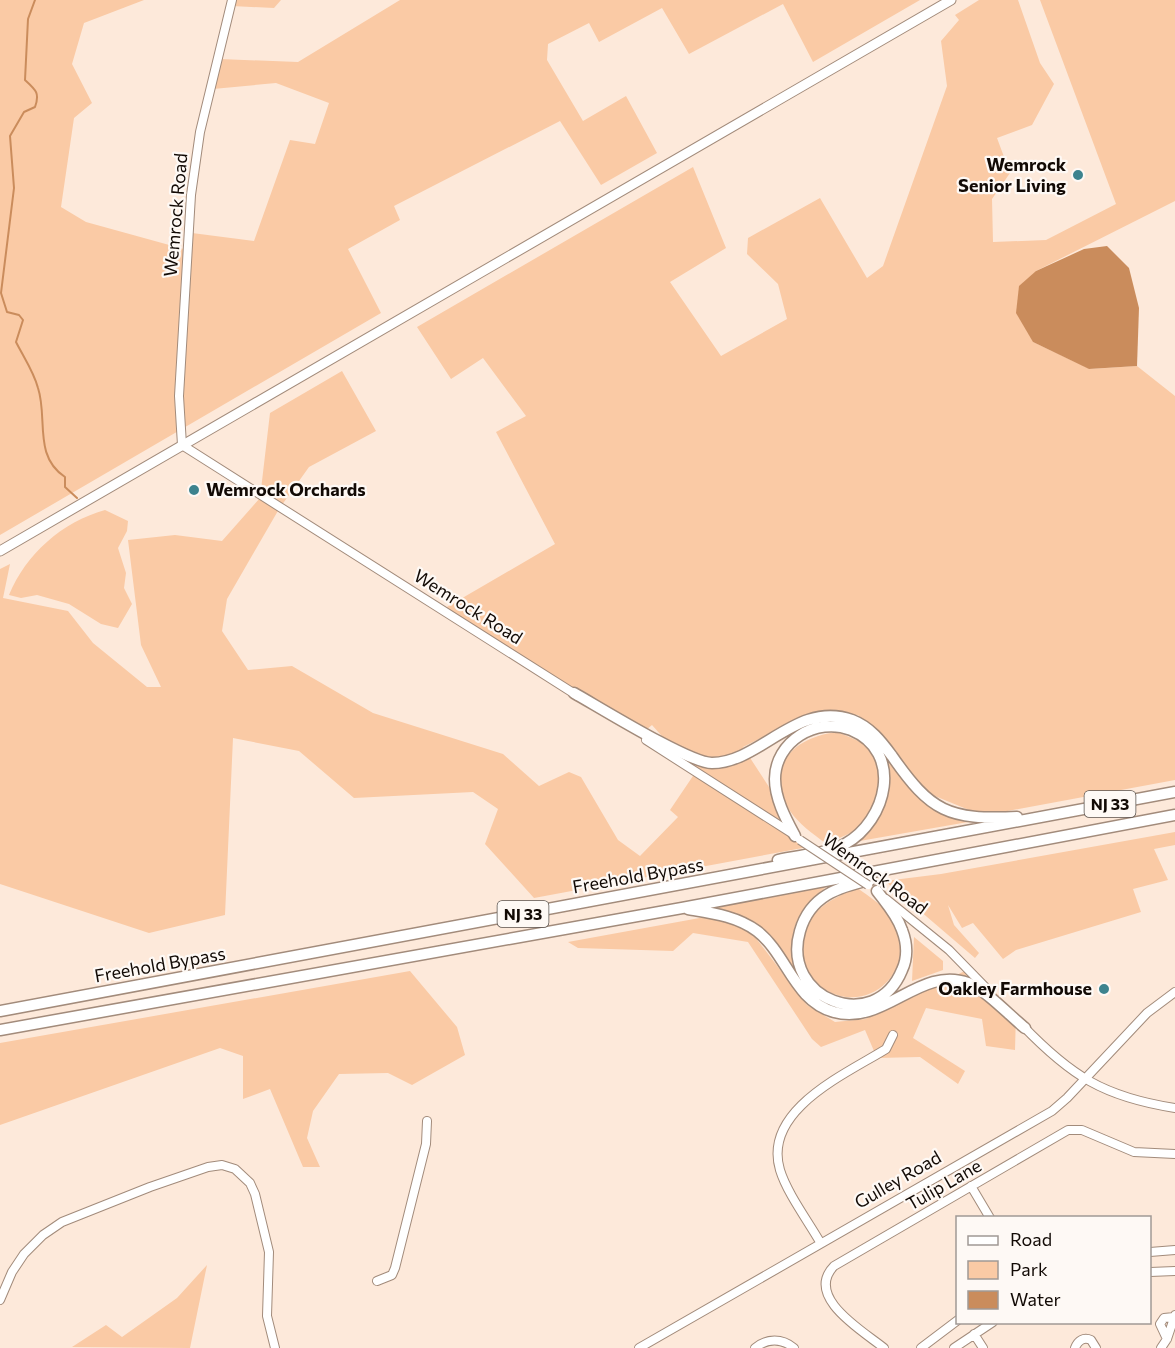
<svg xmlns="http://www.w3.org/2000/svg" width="1175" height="1348" font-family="Commissioner,sans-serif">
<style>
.green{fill:#facaa5}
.water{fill:#ca8c5c}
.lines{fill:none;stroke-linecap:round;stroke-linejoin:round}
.stream{stroke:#ca8c5c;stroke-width:2}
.minor-casing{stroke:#a28b7b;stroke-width:10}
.major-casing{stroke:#a28b7b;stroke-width:11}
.highway-casing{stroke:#a28b7b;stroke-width:13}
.minor{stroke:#fff;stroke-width:8}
.major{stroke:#fff;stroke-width:9}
.highway{stroke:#fff;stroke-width:10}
.minor-bridge-casing{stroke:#a28b7b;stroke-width:10;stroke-linecap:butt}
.minor-bridge{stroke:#fff;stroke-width:8}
.poi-dot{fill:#3d838e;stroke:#fef9f5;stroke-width:2}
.labels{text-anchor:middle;stroke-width:4.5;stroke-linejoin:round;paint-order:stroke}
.shield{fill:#fef9f5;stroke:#59524d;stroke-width:1.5}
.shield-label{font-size:16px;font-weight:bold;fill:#120a05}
.poi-label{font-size:18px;font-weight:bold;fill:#120a05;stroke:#fef9f5;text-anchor:end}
.street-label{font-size:18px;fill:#120a05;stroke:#fef9f5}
</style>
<rect width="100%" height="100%" fill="#fde9da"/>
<path class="green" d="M0 0H144L84 23 72 64 92 103 74 118 61 207 86 222 191 251 192 233 254 241 290 140 315 144 329 103 276 83 213 89 220 59 298 62 400 0H920L813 62 783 4 689 54 662 8 599 42 589 23 548 44 547 60 583 121 626 96 657 153 601 185 560 121 394 206 400 220 348 249 381 313 0 535Z
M233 0H281L274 8 232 6Z
M979 0H1018L1040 63 1054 84 1032 125 997 138 1010 173 992 199 993 242 1046 240 1116 204 1040 0H1175V201L1036 271 1033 342 1090 369 1137 366 1175 396V780L997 813 974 812 925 792 858 715 813 712 743 747 808 847 534 898 485 844 498 809 473 792 354 798 299 751 233 738 225 915 149 933 0 884V569L10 564 3 598 68 611 93 643 147 687H161L141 645 128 540 175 535 222 541 260 498 270 413 342 371 376 431 309 467 279 509 227 599 222 631 248 670 292 666 373 713 503 754 539 786 569 772 581 777 618 840 640 856 678 817 670 810 695 773 652 725 640 735 440 611 555 544 496 432 526 416 483 358 451 379 417 327 693 167 726 248 670 282 721 356 787 319 778 284 747 254 748 238 820 198 867 278 883 266 947 86 941 41 959 20 955 15Z
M105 510 128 521 127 531 118 548 126 573 124 588 132 604 118 628 101 624 69 604 37 595 21 598 9 595C26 554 62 522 105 510Z
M837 732C846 736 860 740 867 747 889 769 878 812 855 830 846 836 834 840 825 843 812 833 799 824 790 811 762 767 794 737 837 732Z
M884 754C912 794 920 807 968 822L854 842C888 810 893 800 884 754Z
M1175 832V845L1154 849 1168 880 1133 889 1141 912 1016 950 1003 959 973 923 962 928 948 905 954 925 979 953 975 958 885 881 941 874Z
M831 883C796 911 785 929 797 975 767 937 760 918 710 908Z
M857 888C873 899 896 914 900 934 909 982 861 1015 821 987 806 976 801 962 803 943 805 912 830 899 857 888Z
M727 913 752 933 807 1005 835 1022 865 1019 971 968 1016 1013 1015 1050 986 1046 982 1019 926 1008 913 1038 965 1071 958 1084 920 1057 877 1058 865 1030 821 1047 812 1039 748 942 693 933 673 951 578 948 568 942Z
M914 937 943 961V970L912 981Z
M410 971 457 1027 465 1055 412 1085 388 1073 339 1074 313 1111 307 1138 320 1167H303L270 1089 243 1099V1056L220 1048 0 1125V1043Z
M207 1265 190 1348 72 1347 106 1325 122 1337 177 1298Z"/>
<path class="water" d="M1107 246 1129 268 1139 308 1137 366 1089 369 1033 342 1016 313 1019 286 1036 271 1084 249Z"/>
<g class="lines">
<path class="stream" d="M35 0 28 19 25 80C36 90 40 93 35 107L24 112 10 136 14 188 1 293 7 312 19 315 23 320 16 342C23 356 34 372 38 388 48 418 33 456 65 477V487L77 498"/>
<g class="minor-casing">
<path id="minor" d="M232 0 200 132 191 195 179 396 182 445 578 696
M646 740 793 834
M886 899 949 950 991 993
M1022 1025C1071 1076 1104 1097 1175 1108
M971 1186 990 1218
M820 1242C808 1221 787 1193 780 1170 762 1110 846 1074 886 1049L893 1035
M1150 1252 1175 1250
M1150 1272 1175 1271
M377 1281 392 1275 395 1268 426 1144 427 1121
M0 1300 12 1272 24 1254 43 1235 62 1222 150 1187 208 1167 222 1165 235 1169 250 1183 255 1194 269 1252 267 1316 275 1348
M974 1334 983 1348
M1167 1339 1160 1324 1164 1318 1174 1317
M639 1348 1052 1111 1067 1098 1147 1013 1175 992
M755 1348C767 1338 782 1338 794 1348
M884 1348C863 1331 804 1297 834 1266L1068 1130H1082L1134 1152 1175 1154
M921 1348 958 1320
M954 1348 993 1322
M1075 1348C1078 1340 1084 1337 1091 1340L1096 1348
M1161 1348 1167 1339 1175 1315"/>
</g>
<g class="major-casing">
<path id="major" d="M0 551 951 0"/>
</g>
<g class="highway-casing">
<path id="highway" d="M574 693C599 707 689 763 712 763 760 763 797 700 852 720 870 727 881 741 892 756 931 812 948 820 1017 817
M778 860C798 855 827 854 845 844 887 821 904 752 851 730 816 716 775 742 775 779 775 799 786 819 795 836
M870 880C838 887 810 896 800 931 780 999 875 1036 902 970 908 957 907 943 902 930 897 915 886 903 877 891
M688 909C712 913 737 916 757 931 787 954 794 1001 834 1012 884 1026 920 965 968 983 986 990 1009 1015 1025 1028
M0 1011 1175 792
M0 1030 682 908 1175 815"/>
</g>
<use href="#minor" class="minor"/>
<use href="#major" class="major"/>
<use href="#highway" class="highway"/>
<g class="minor-bridge-casing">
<path id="minor-bridge" d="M800 840 868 885"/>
</g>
<use href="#minor-bridge" class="minor-bridge"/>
</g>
<g class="poi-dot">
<circle cx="1078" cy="175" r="6"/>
<circle cx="194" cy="490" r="6"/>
<circle cx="1104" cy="989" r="6"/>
</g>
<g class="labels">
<g class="shield">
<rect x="1084.5" y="791" width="51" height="26" rx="4.5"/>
<rect x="497.5" y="901" width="51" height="26" rx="4.5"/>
</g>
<g class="shield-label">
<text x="1110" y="810">NJ 33</text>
<text x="523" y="920">NJ 33</text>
</g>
<g class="poi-label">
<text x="1066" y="171">Wemrock<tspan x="1066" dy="21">Senior Living</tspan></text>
<text x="206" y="496" text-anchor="start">Wemrock Orchards</text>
<text x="1092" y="995">Oakley Farmhouse</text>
</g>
<g class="street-label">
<text transform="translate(176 215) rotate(-85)" y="6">Wemrock Road</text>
<text transform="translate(468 607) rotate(32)" y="6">Wemrock Road</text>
<text transform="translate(875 874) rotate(36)" y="6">Wemrock Road</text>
<text transform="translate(638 876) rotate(-10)" y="6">Freehold Bypass</text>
<text transform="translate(160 965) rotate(-10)" y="6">Freehold Bypass</text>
<text transform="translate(898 1180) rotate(-30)" y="6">Gulley Road</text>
<text transform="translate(944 1185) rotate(-30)" y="6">Tulip Lane</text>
</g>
</g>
<rect x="956" y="1216" width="195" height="108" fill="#fef9f5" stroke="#a09995" stroke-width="1.5"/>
<rect x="968" y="1236" width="30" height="9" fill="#ffffff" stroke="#a09995" stroke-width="1.5"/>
<text x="1010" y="1246" font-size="18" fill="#120a05">Road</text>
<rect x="968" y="1261" width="30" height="18" fill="#facaa5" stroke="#a09995" stroke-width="1.5"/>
<text x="1010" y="1276" font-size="18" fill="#120a05">Park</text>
<rect x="968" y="1291" width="30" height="18" fill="#ca8c5c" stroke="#a09995" stroke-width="1.5"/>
<text x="1010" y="1306" font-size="18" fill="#120a05">Water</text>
</svg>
